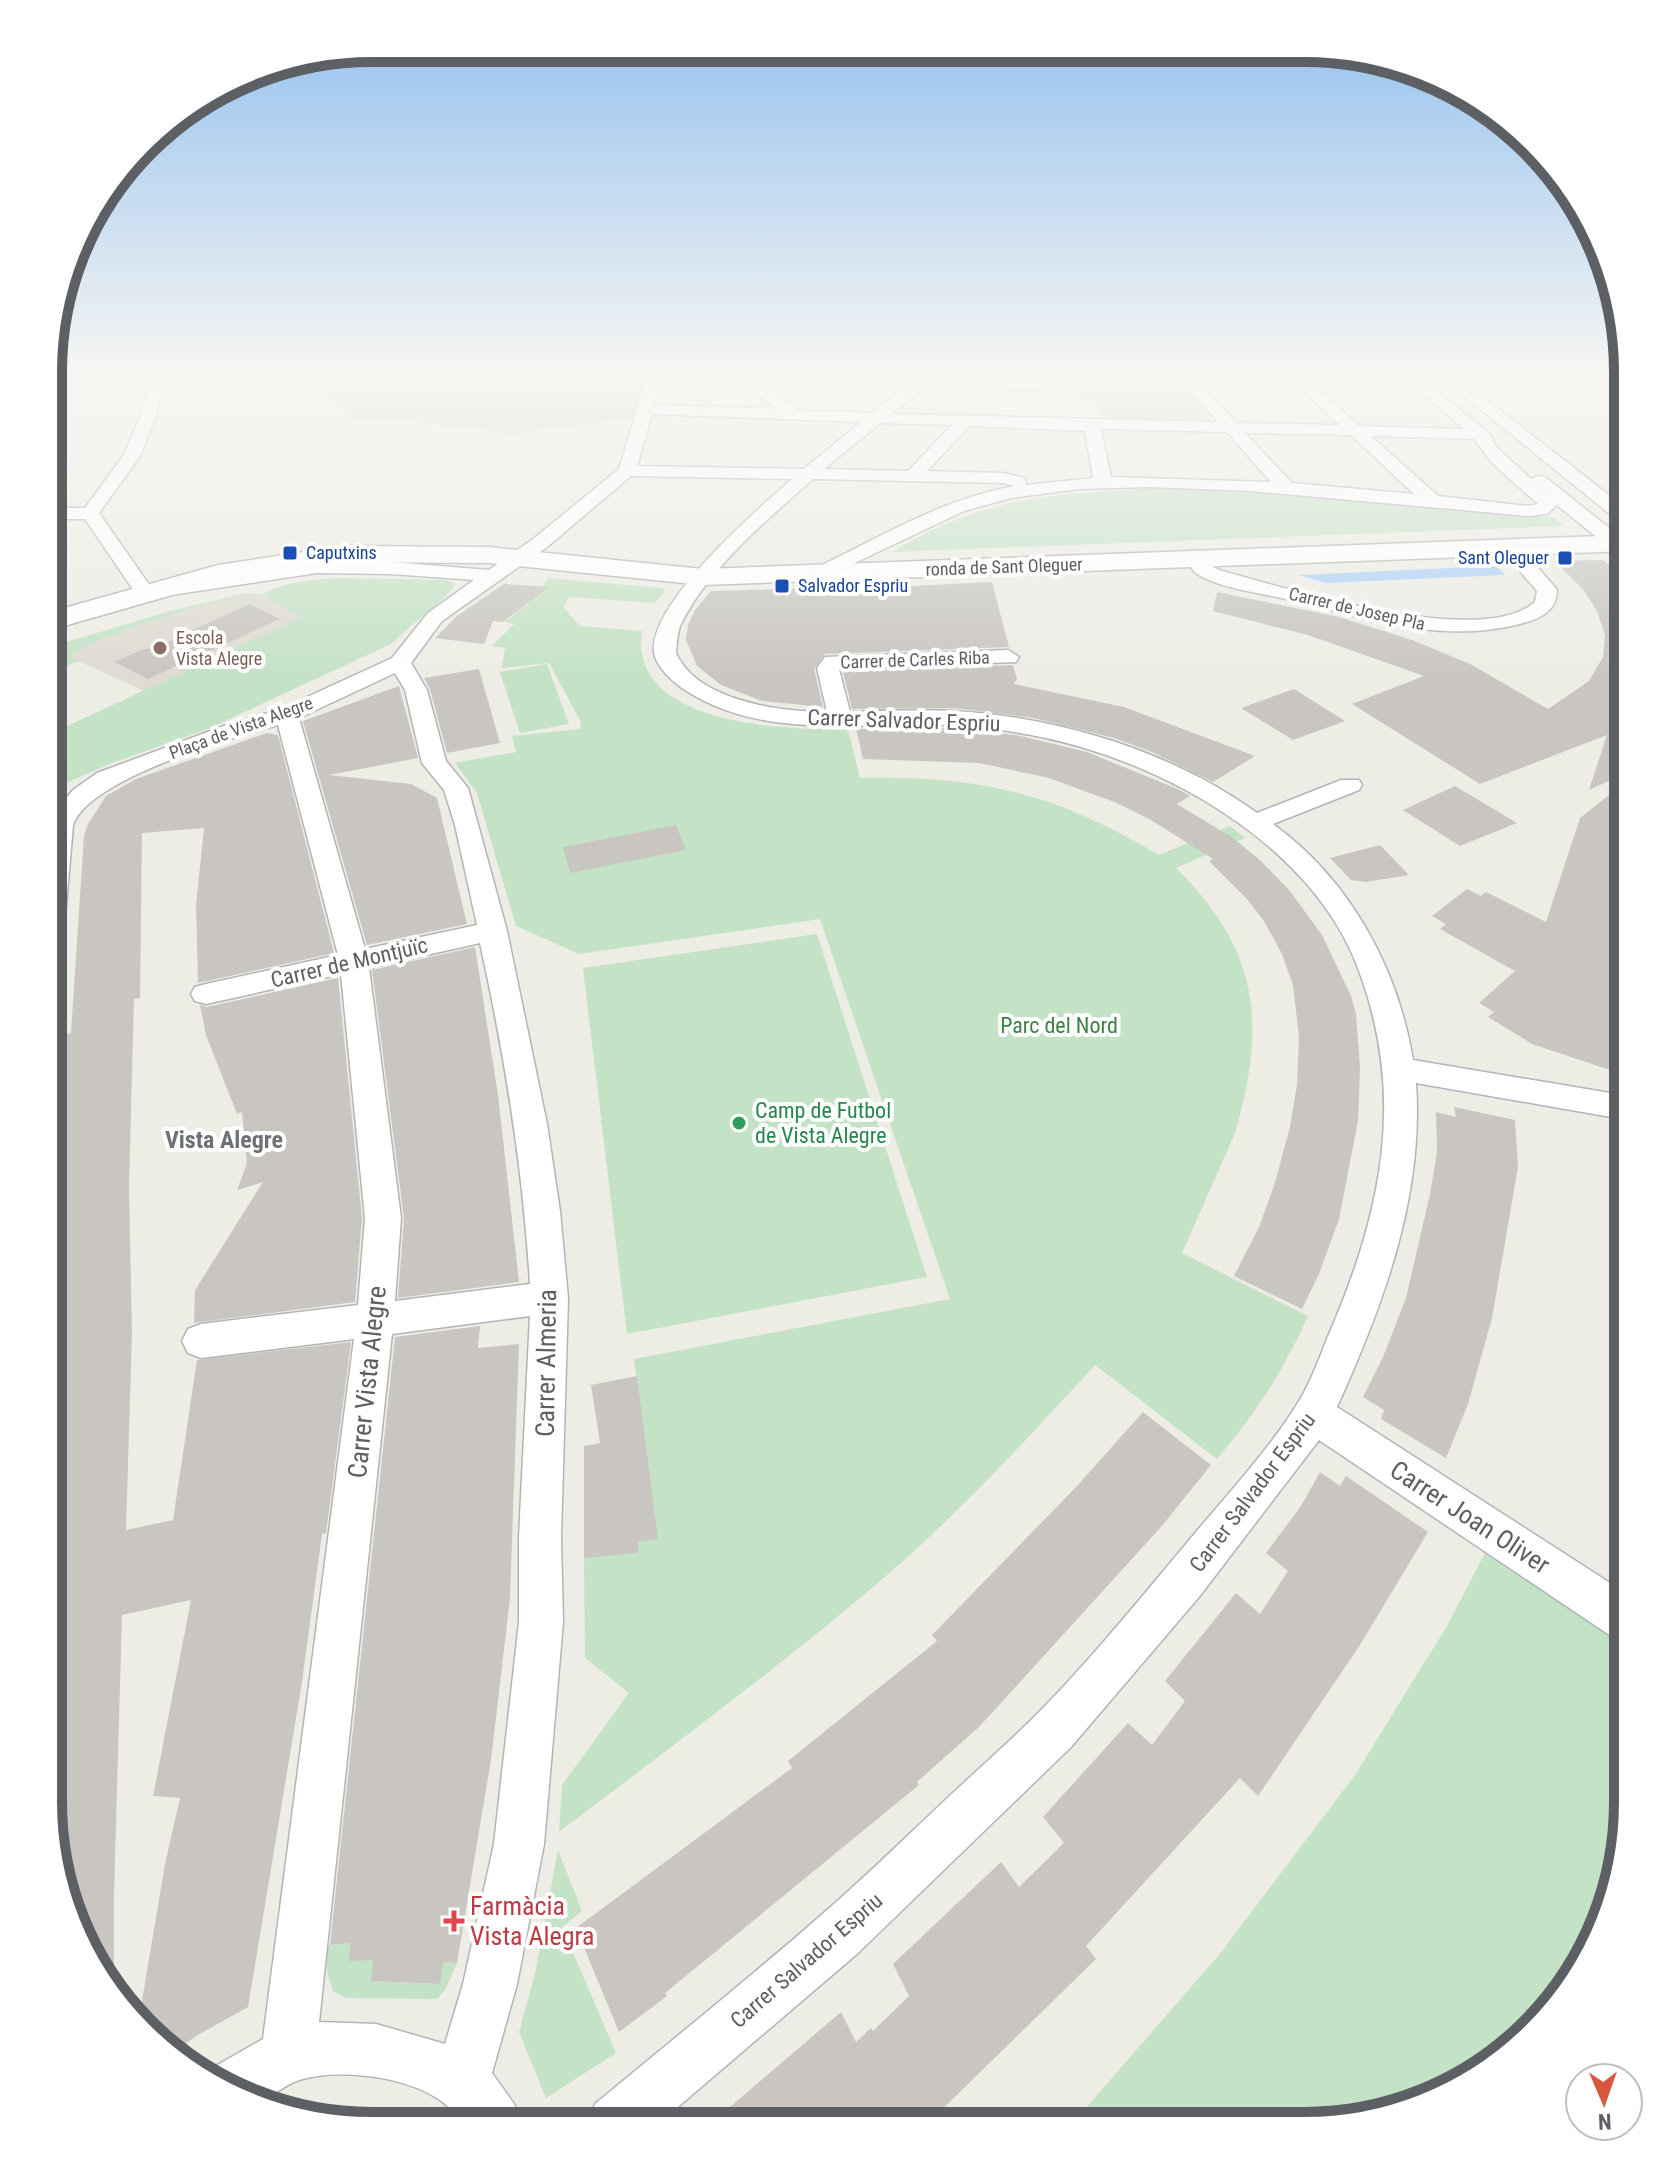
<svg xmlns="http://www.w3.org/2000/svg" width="1676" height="2174" font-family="'Roboto Condensed',sans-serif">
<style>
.education{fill:#dddbd3}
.green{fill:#c4e2c6}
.water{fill:#acd0f6}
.building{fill:#c9c6c1}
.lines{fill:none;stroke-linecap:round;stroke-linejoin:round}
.street-casing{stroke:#b2b4b8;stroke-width:3}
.secondary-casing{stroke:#b3b6ba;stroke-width:3}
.street{fill:#fff;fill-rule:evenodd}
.secondary{fill:#fff;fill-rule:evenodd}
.transit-dot{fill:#1a4fb4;stroke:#fff;stroke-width:3}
.education-dot{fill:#8d6e63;stroke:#fff;stroke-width:3}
.leisure-dot{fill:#2e9e5b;stroke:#fff;stroke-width:3}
.health-dot{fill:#e0444e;stroke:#fff;stroke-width:3}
.labels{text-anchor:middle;stroke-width:8;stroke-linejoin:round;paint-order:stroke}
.far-transit-label{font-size:18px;fill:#164399;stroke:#fff;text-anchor:start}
.far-street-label{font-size:18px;fill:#5c5f63;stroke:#fff}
.far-education-label{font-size:18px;fill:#785e54;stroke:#fff;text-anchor:start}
.street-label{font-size:22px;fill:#5c5f63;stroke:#fff}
.park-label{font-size:22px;fill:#3e8046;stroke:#fff}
.leisure-label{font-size:22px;fill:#27864d;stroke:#fff;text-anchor:start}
.neighbourhood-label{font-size:24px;font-weight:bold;fill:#6d7175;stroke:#fff}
.near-street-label{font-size:26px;fill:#5c5f63;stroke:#fff}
.near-health-label{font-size:26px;fill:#be3a42;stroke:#fff;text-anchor:start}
.rim{fill:none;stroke:#5c5f63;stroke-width:10}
</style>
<rect width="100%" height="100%" fill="#edece5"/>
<path class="education" d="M245 593 263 594 301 618 145 691 67 656 102 639 166 615Z"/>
<path class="green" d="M296 376H655L644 417 512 434 393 419 368 420 348 416Z
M1061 376H1175L1213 423 1104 419 1099 406 1057 392Z
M1163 488C1294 490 1425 504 1555 518L1563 526 892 552C983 496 1059 493 1163 488Z
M340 578 443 580 453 582 455 586C437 608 412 622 393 643L208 729 112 763 50 790V734L300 618 263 594C286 581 317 579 340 578Z
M548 578 662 588 665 591 655 603 569 597 563 607 580 626 642 631C628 726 786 730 848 729L860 778C982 776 1054 793 1159 855L1230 826 1245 838 1176 868C1259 950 1267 1023 1235 1133L1182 1253 1308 1316C1281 1375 1258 1410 1217 1459L1095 1365C1026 1440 958 1515 880 1581 777 1669 667 1750 559 1832L562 1785 629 1693 585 1658 584 1557 638 1553V1542L657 1539 634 1359 950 1299 820 919 579 954 516 926 477 793 455 763 516 752 512 736 580 729 581 722 549 663 502 668 505 648 492 646 514 624 505 622 535 598Z
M245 593C184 610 124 627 68 656L78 661 50 674V647L170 611Z
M547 664 569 724 520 733 500 672Z
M817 934 927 1277 627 1334 583 968Z
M1485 1553 1627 1643V1823L1611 1906 1573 1982 1517 2046 1447 2092 1304 2126 1071 2125 1219 1955 1355 1775 1447 1626Z
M558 1850 582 1911 562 1927 616 2053 546 2098 519 2032 535 1974Z
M350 1943 373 1960 371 1981 439 1984 443 1962 457 1963 445 1990 437 1999 346 1998 333 1991 327 1972V1946Z"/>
<path class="water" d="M1496 566 1505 575 1325 583 1299 575Z"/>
<path class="building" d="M1603 560 1628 581V772L1589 790 1607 735 1480 784 1352 704 1424 676 1308 635 1213 611 1217 592 1339 617 1412 640 1470 664 1548 709 1589 681 1603 657 1605 635 1597 611 1583 589 1554 561Z
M507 582 506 584 549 587 503 622 493 621 484 644 435 638 457 616Z
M992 582 1009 647 825 654 814 669 823 707 762 701 721 685 697 666 686 640 688 625 695 610 711 591 814 588 815 591Z
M250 604 280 619 148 679 114 662 141 650 154 648Z
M1013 665 1017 679 1014 684 1124 707 1255 756 1213 782 1152 752 1114 738 1034 718 954 708 852 709 843 672Z
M479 669 500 743 447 753 430 689 424 678Z
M399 686 418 758 329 775 411 784 437 798 467 924 367 945 303 721Z
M1294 689 1345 721 1293 740 1241 708Z
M942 728 1016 735 1087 752 1180 790 1190 796 1177 804 1233 838 1261 861 1290 891 1322 935 1351 996 1356 1014 1360 1067 1358 1121 1339 1219 1319 1274 1302 1309 1234 1276 1259 1227 1274 1186 1290 1127 1297 1085 1299 1037 1293 985 1282 954 1264 921 1247 899 1209 861 1213 859 1151 820 1117 803 1049 778 979 763 863 759 856 729Z
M267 733 278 735 334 953 198 983 196 905 204 828 142 833 140 998 134 999 129 1186 132 1334 126 1530 173 1520 197 1360 351 1342 326 1533 322 1534 302 1682 248 2007 196 2036 172 2054 138 2024 165 1864 180 1798 153 1796 191 1600 122 1615 114 1895V1994L82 1945 48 1802 49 1195 63 1035 71 1033 84 836 88 824 106 796 136 779Z
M1628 780V1076L1532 1044 1488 1017 1494 1012 1479 1003 1515 971 1440 929 1446 924 1432 916 1467 889 1481 896 1486 892 1546 922 1580 818Z
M1455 786 1517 823 1460 846 1403 810Z
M676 825 686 850 570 873 563 847Z
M1380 845 1409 875 1366 882 1351 880 1330 858Z
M475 947 498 1095 519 1282 398 1298 404 1218 372 970Z
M338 978 362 1218 355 1302 194 1323 195 1290 263 1182 237 1190 247 1163 242 1112 237 1114 206 1035 200 1005 207 1007Z
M1454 1107 1515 1120 1518 1167 1492 1318 1468 1404 1446 1458 1381 1419 1384 1410 1363 1397 1383 1357 1406 1298 1430 1194 1437 1152 1436 1112 1456 1117Z
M480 1326 478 1348 519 1344 510 1598 491 1760 457 1963 443 1962 440 1984 371 1981 373 1960 349 1961 350 1943 330 1945 395 1337Z
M637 1376 658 1539 638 1542V1553L584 1558V1446L600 1443 591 1385Z
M1143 1412 1211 1465 1161 1527 980 1726 917 1782 919 1785 665 1993 667 1996 619 2032 576 1928 792 1768 788 1761 937 1641 932 1635 1078 1485Z
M1320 1472 1340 1486 1346 1476 1428 1532 1360 1645 1258 1796 1240 1778 1086 1946 1096 1959 926 2125 710 2124 841 2012 856 2042 871 2028 873 2031 909 1996 893 1964 1001 1862 1019 1887 1064 1843 1043 1817 1128 1723 1152 1745 1185 1701 1165 1681 1236 1593 1260 1614 1288 1571 1266 1553 1301 1506Z"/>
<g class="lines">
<g class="street-casing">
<path id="street" d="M150 376H165L156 417 140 456 99 513 150 586 317 561 391 562 489 570 533 539 619 469 647 376H662L654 405 777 409 733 376H751L768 387 789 376H808L777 394 797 410 872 413 914 380 908 376H972L1050 382 1058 387 1050 392 931 382 891 414 1218 422 1178 376H1193L1236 423 1340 425 1287 376H1303L1359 426 1464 429 1402 376H1418L1490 434 1496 447 1531 479 1539 476 1545 477 1628 543V559L1621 557 1557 505 1547 514 1529 516 1251 491 1149 487 1079 489 1011 498 964 511 819 580 809 574 812 570C879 538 941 499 1015 486L1003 483 813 479C766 521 711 566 682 622 677 631 677 643 676 653 697 701 781 712 827 712L817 668 825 657 1008 650 1019 657 1016 662 839 669 850 712C885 711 919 709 954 711 1059 717 1171 751 1257 813L1341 780H1359L1362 785 1359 790 1273 824C1350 880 1398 968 1413 1060L1628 1096V1120L1416 1083C1424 1197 1383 1305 1337 1407L1627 1594V1642L1611 1636 1319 1440 1199 1597 1071 1747 858 1953 658 2124H587L595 2104C672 2040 751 1977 826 1911 870 1873 912 1831 955 1791 985 1763 1017 1735 1046 1705 1095 1654 1140 1599 1186 1544 1222 1500 1274 1445 1302 1396 1314 1375 1322 1350 1332 1327 1384 1205 1406 1090 1356 963 1308 843 1163 762 1041 737 1009 730 975 726 942 725 855 722 762 740 685 690 673 682 656 667 654 652 649 603 757 510 792 479L631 476 547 547 442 621 411 663 427 690 446 761 468 788 507 931 547 1124 560 1211 568 1298 561 1537 563 1622 544 1844 517 1984 492 2073 514 2104 522 2124H460C455 2115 449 2106 440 2100 405 2076 339 2068 299 2080 287 2084 277 2092 266 2099L210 2078 214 2067 263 2039 354 1339 201 1358 188 1353 182 1341 188 1329 201 1324 358 1305 365 1218 341 974 206 1004 195 1001 191 994 195 987 206 984 338 955 278 725C231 738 89 779 73 825L64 929 60 936 50 938V818L73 790 97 773 232 723 279 710 392 658 428 613 474 580 391 574 317 573 145 599 138 597 85 519H50V508H85L124 455 140 417ZM652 414 861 422 804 469 637 466ZM880 423 952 425 908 471 824 469ZM969 426 1085 431 1093 478 1026 485 1025 478 1003 473 927 471ZM1101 429 1227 432 1271 482 1111 477ZM1245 433 1351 435 1414 494 1292 483ZM1371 436 1474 439 1493 464 1538 504 1529 506 1438 496ZM395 673 405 690 422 763 444 790 455 825 477 925 365 949 299 718ZM480 943C505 1056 523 1169 530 1284L395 1301 401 1218 369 968ZM530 1316 519 1537V1622L494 1844 463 1984 445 2044 376 2024 319 2022 392 1334Z
M1439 376H1456L1628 510V525L1621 523Z
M1509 541 1516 543 1554 586 1557 590C1557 612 1539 619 1520 624 1441 644 1367 619 1291 600 1266 594 1216 588 1196 573 1192 570 1189 564 1185 559L1195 553 1202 555 1208 564 1219 570C1285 588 1480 650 1535 602L1537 591 1499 547Z"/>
</g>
<g class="secondary-casing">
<path id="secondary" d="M1628 535V551L703 585 488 563 344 562 221 581 50 630V612L218 565 344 546 488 547 703 569Z"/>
</g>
<use href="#street" class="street"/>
<use href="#secondary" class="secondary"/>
</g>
<linearGradient id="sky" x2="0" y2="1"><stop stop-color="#90bfee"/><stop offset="0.55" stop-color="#f7f6f3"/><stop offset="1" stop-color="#f7f6f3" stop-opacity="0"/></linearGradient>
<rect width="1676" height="680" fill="url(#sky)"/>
<g class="transit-dot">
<rect x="282" y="545" width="16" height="16" rx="4"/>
<rect x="1557" y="550" width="16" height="16" rx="4"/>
<rect x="774" y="578" width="16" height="16" rx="4"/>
</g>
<circle class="education-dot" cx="160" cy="648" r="8"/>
<circle class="leisure-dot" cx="739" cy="1123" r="8"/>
<path class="health-dot" d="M450 1909h8v8h8v8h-8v8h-8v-8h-8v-8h8z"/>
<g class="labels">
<g class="far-transit-label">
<text x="306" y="559">Caputxins</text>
<text x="1549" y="564" text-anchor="end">Sant Oleguer</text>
<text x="798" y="592">Salvador Espriu</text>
</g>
<g class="far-street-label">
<text transform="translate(1004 567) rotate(-2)" y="6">ronda de Sant Oleguer</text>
<text transform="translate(1357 609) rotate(13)" y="6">Carrer de Josep Pla</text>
<text transform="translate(915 660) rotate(-2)" y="6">Carrer de Carles Riba</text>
<text transform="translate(241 728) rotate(-20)" y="6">Plaça de Vista Alegre</text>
</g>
<g class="far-education-label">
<text x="176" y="644">Escola<tspan x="176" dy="21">Vista Alegre</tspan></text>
</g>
<g class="street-label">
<text transform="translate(904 720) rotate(2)" y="8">Carrer Salvador Espriu</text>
<text transform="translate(349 962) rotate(-13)" y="8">Carrer de Montjuïc</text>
<text transform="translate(1252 1492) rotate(-53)" y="8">Carrer Salvador Espriu</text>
<text transform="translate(806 1960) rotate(-41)" y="8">Carrer Salvador Espriu</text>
</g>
<g class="park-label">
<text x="1059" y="1033">Parc del Nord</text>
</g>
<g class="leisure-label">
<text x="755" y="1118">Camp de Futbol<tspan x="755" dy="25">de Vista Alegre</tspan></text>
</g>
<g class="neighbourhood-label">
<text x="224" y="1148">Vista Alegre</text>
</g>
<g class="near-street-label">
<text transform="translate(546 1363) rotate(-89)" y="9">Carrer Almeria</text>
<text transform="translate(367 1382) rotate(-84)" y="9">Carrer Vista Alegre</text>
<text transform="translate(1470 1517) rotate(33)" y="9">Carrer Joan Oliver</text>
</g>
<g class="near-health-label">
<text x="470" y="1915">Farmàcia<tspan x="470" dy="30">Vista Alegra</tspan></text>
</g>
</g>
<path d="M0 0H1676V2174H0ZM372 62H1304A310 310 0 0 1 1614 372V1802A310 310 0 0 1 1304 2112H372A310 310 0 0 1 62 1802V372A310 310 0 0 1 372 62Z" fill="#fff" fill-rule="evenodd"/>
<path class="rim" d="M372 62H1304A310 310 0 0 1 1614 372V1802A310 310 0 0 1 1304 2112H372A310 310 0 0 1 62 1802V372A310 310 0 0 1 372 62Z"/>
<g transform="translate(1604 2102) rotate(178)"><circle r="38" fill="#ffffff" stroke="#bebfc1" stroke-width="2"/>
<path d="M0-6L14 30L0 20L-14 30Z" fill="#d75741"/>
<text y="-12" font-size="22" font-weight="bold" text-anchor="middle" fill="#5c5f63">N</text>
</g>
</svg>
